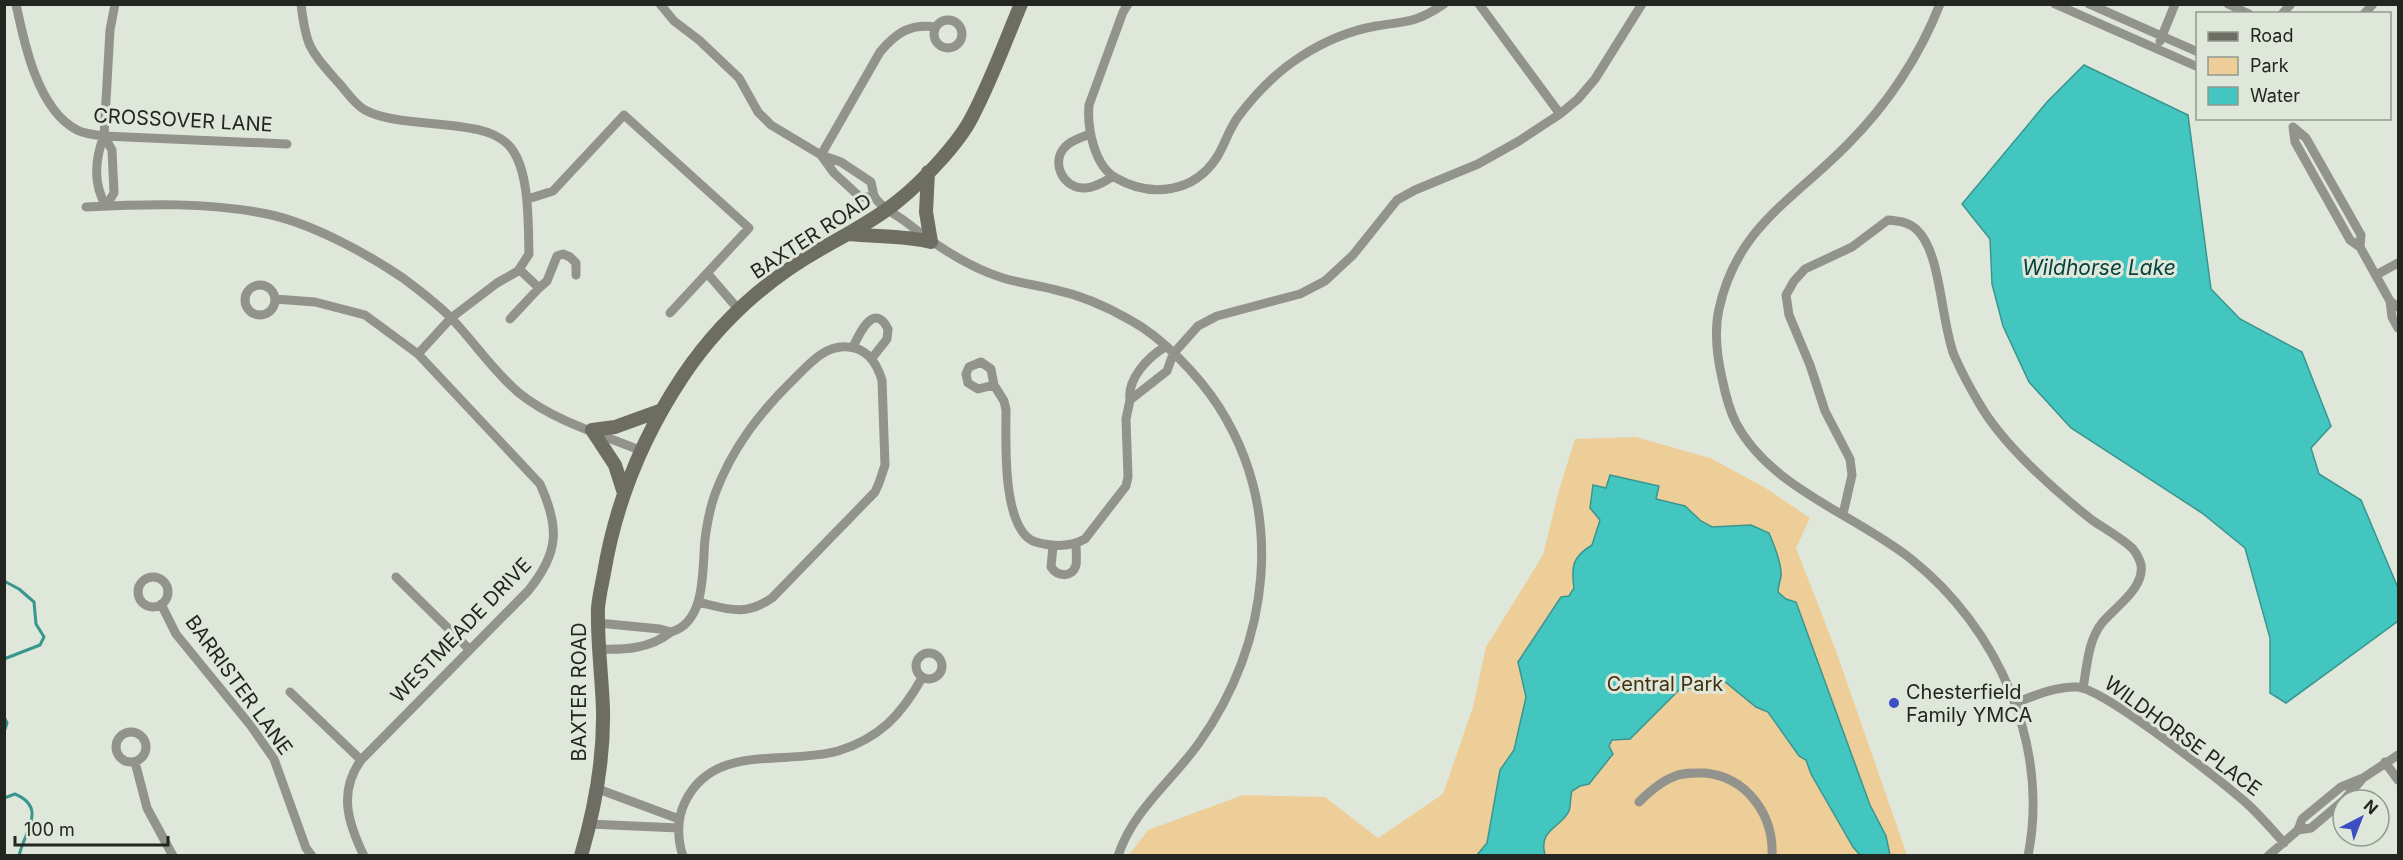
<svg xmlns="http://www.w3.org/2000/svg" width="2403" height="860" font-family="Inter,sans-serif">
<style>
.green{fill:#eece98}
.water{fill:#43c6bf;stroke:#39968f;stroke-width:1.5}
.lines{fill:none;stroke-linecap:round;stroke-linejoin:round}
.stream{stroke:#39968f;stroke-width:3}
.street{stroke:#93938d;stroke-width:9}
.secondary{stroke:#6d6d64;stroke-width:14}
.poi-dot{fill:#3c4fc2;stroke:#dee7da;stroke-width:2}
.labels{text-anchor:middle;stroke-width:6;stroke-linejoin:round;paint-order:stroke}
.street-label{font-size:20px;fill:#222520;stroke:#dee7da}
.park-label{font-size:20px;fill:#43310d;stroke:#dee7da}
.poi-label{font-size:20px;fill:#222520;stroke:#dee7da;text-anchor:start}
.water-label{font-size:21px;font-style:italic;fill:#05423f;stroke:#dee7da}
</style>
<rect width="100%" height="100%" fill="#dee7da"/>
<path class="green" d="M1636 437 1710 458 1764 487 1810 518 1796 548 1835 648 1907 855 1128 856 1148 830 1243 795 1325 797 1378 838 1443 794 1473 707 1486 647 1543 555 1559 490 1575 439Z"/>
<path class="water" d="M2084 65 2188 115 2211 289 2240 319 2302 352 2331 426 2311 448 2319 474 2361 500 2398 588V621L2286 703 2270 693V638L2245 548 2202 513 2071 428 2029 382 2003 326 1992 284 1990 239 1962 204 2047 102Z
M1610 475 1659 486 1656 499 1685 506 1701 521 1712 527 1751 525 1769 533C1774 545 1780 558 1781 572 1782 579 1778 584 1778 592L1786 599 1796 602 1870 805 1886 836 1890 855H1860L1853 847 1811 774 1806 760 1799 756 1768 712 1756 707 1724 681 1711 680 1708 685 1679 690 1630 739 1612 740 1609 746 1613 754 1589 784 1580 786 1572 791C1570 797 1571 805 1569 811 1561 828 1538 829 1545 855H1477L1487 843 1500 770 1514 750 1526 697 1518 662 1561 597 1569 596 1574 588C1571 567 1572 557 1592 545L1600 520 1590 508 1593 485 1606 488Z"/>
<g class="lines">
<path class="stream" d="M4 581 19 589 34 602 36 624 44 637 40 645 4 659
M4 717 7 723 4 732
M4 798 15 794C48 808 24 832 19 856"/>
<path class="street" d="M16 4C24 43 38 110 77 130 85 134 95 135 104 136L287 144
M301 4C306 46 309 49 336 80 345 89 354 104 365 110 404 131 486 115 511 148 530 172 528 225 529 254L518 271 497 283 451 318 418 354 540 484C560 528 559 553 528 591L361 760C338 792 348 823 364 856
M660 4 674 21 699 40 739 78 758 112 771 125 821 155 841 162 871 182C872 186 873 192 874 196 879 206 897 215 906 222 935 245 967 267 1003 278 1019 283 1036 285 1052 289 1080 295 1106 306 1130 320 1162 337 1199 376 1219 407 1286 513 1270 643 1199 743 1172 781 1133 810 1118 856
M1128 4 1123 12 1089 105C1087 127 1094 166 1116 178 1151 198 1194 193 1217 157 1225 144 1229 129 1238 117 1256 93 1275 73 1300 57 1323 42 1348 31 1376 26 1407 21 1416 23 1444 4
M1479 4 1560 114
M1940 4C1919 57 1887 105 1847 145 1792 201 1737 227 1719 309 1714 331 1717 356 1722 378 1725 393 1729 409 1736 423 1770 488 1856 515 1911 559 1998 628 2050 745 2028 856
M2055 4 2198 67
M2089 4 2198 52
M2228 4 2249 14
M2282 14 2291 4
M2364 14 2373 4
M934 34a14 14 0 1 1 28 0a14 14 0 1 1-28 0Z
M2160 41 2175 4
M1090 134C1082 137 1071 140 1065 147 1051 162 1062 187 1083 188 1093 189 1104 181 1113 177
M104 136 112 150 114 193 106 206C93 184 95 159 104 136L110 30 115 4
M821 155 880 52C896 33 910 23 936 27
M821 155 834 173 860 197H875
M528 199 553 191 624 115 749 228 670 313
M86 207C146 204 208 202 267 214 311 223 366 253 403 278 419 290 438 304 452 319 475 343 493 371 519 393 554 421 600 434 642 451
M2360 247 2361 235 2306 138 2293 127 2295 142 2350 240 2360 247 2390 301
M519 269 539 288 547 281 557 256 563 254 570 257 576 263V275
M707 273 739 310
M2376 275 2398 263
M245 300a15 15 0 1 1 30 0a15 15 0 1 1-30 0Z
M275 299 315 302 365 315 418 354
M2398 307 2390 301 2392 317 2398 328
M510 319 539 288
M853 347C859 334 874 301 888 329L887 339 872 358
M1165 347C1148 357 1127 379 1130 400L1167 371 1173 354 1198 326 1217 316 1300 294 1325 281 1353 255 1397 200 1415 190 1478 164 1519 141 1560 114 1578 99 1595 79 1642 4
M981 362 991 369 994 385 978 389 968 383 966 374 969 367Z
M994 385 1004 401 1006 410C1006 441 1002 522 1031 540 1034 542 1040 543 1044 544 1059 547 1072 546 1085 539L1126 486 1128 477 1126 419 1130 400
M1843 514 1852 475 1850 459 1825 411 1810 365 1789 315 1786 295 1794 281 1805 269 1852 247 1888 220C1899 221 1909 222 1917 230 1941 252 1941 322 1954 355 1961 371 1970 388 1979 403 2002 444 2055 491 2092 520 2105 529 2122 538 2133 549 2136 553 2140 560 2141 565 2145 588 2114 608 2102 623 2088 640 2087 667 2083 688
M1053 546 1051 567C1057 576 1072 579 1076 565 1077 559 1076 550 1076 544
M396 577 469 649
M138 592a15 15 0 1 1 30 0a15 15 0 1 1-30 0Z
M161 604 176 634 251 726 274 759 306 848 312 856
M598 623 660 629 671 632C707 622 702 568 705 539 707 524 710 508 715 494 732 448 760 412 795 378 810 363 825 345 848 347 867 348 877 364 882 380L885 465 879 483 875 492 772 598C744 617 728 609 698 602
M598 649C624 650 650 649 671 632
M916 666a13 13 0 1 1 26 0a13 13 0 1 1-26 0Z
M290 692 361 760
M2015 703C2034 696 2056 686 2077 687 2103 688 2217 778 2243 800 2258 813 2271 828 2284 843
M116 747a15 15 0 1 1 30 0a15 15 0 1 1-30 0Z
M135 762 147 808 173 856
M2385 762 2398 780
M2363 778 2398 755
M598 789 679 819
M1639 802C1649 792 1660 782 1673 777 1683 772 1695 773 1705 773 1747 777 1774 815 1772 856
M589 824 679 828
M2298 830 2311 828 2343 801
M683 856C677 839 677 818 685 802 714 742 785 766 838 751 880 738 901 715 922 678
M2268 856 2298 830 2302 819 2341 787 2363 778 2344 800"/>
<path class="secondary" d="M849 234C877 237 904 235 931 242L926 212 928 172
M592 430 615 427 662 410
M592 430 615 465 623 490
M581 856C595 808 604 760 603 710 602 676 597 642 598 608 599 596 602 584 604 573 616 501 643 436 683 376 718 324 766 280 821 249 847 234 875 220 898 201 922 182 959 143 972 117 991 81 1005 42 1021 4"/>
</g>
<circle class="poi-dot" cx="1894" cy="703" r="6"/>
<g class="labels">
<g class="street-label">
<text transform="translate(183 120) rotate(3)" y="7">CROSSOVER LANE</text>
<text transform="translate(811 236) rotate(-33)" y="7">BAXTER ROAD</text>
<text transform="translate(461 630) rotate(-46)" y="7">WESTMEADE DRIVE</text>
<text transform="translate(239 685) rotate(54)" y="7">BARRISTER LANE</text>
<text transform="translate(579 692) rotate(-90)" y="7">BAXTER ROAD</text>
<text transform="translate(2183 736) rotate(36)" y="7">WILDHORSE PLACE</text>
</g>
<g class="park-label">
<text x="1665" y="691">Central Park</text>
</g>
<g class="poi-label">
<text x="1906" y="699">Chesterfield<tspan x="1906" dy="23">Family YMCA</tspan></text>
</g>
<g class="water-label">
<text x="2099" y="275">Wildhorse Lake</text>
</g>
</g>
<rect width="2403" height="860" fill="none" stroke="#222520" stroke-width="12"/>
<rect x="2196" y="12" width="195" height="108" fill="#dee7da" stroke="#939990" stroke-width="1.5"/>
<rect x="2208" y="32" width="30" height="9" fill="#6d6d64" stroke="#939990" stroke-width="1.5"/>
<text x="2250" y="42" font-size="18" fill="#222520">Road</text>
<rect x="2208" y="57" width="30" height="18" fill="#eece98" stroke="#939990" stroke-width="1.5"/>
<text x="2250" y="72" font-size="18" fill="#222520">Park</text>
<rect x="2208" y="87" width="30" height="18" fill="#43c6bf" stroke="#939990" stroke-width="1.5"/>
<text x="2250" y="102" font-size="18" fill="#222520">Water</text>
<g transform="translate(2361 818) rotate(42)"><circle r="28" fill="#dee7da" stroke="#939990" stroke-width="1.5"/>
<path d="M0-4.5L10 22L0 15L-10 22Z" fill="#3c4fc2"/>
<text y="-9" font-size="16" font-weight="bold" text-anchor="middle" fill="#222520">N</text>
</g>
<path d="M15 836v9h153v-9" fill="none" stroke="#222520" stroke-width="3"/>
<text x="24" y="836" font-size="18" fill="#222520" stroke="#dee7da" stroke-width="4.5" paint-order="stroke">100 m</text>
</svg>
